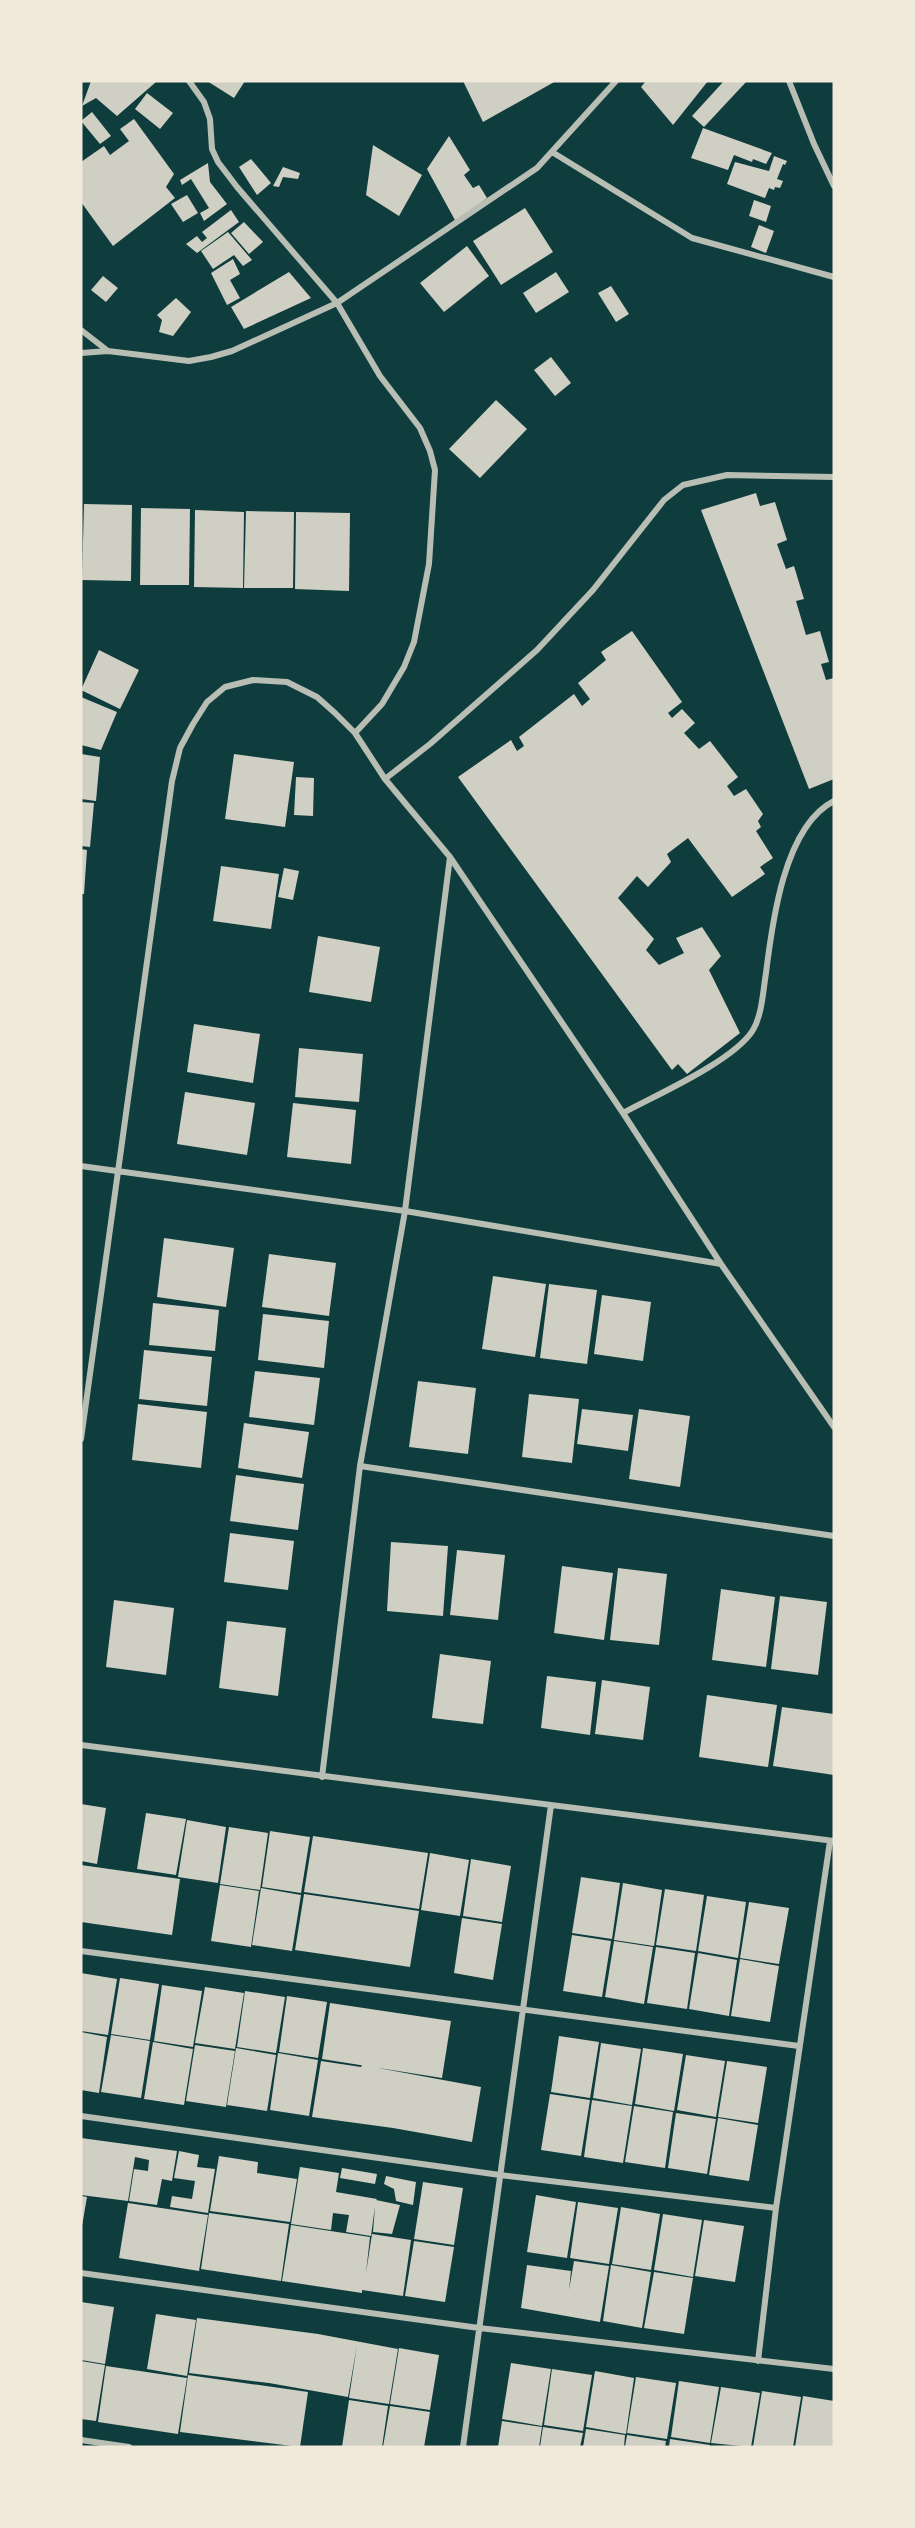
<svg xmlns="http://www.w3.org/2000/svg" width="915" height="2528" font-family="Arial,sans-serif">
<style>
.building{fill:#cfcfc3}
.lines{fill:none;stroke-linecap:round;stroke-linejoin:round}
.minor{stroke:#b8beb3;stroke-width:6}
</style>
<rect width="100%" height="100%" fill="#0f3d3e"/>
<path class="building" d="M91 81H154L156 82 117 116 96 98 82 106Z
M207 81H245L234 98Z
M463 81H556L483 122Z
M646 81H708L673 125 641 87Z
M724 81H747L704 127 692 116Z
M147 93 173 113 160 129 135 109Z
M92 112 111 136 100 144 81 121Z
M134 119 174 174 166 187 175 198 113 246 81 202V162L104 146 110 155 129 141 120 129Z
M703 128 772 153 766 164 753 159 752 162 734 155 728 170 691 158Z
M449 136 470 170 464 175 473 188 479 185 487 198 456 222 427 169Z
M373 145 422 175 399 216 366 195Z
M774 156 787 161 785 165 783 164 777 179 783 181 780 188 775 187 774 190 769 188 765 198 727 184 735 162 769 171Z
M251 159 271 183 257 195 239 167Z
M208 163 210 182 227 204 204 221 200 213 209 208 191 179 182 185 180 180Z
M283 167 300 173 298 179 283 177 279 187 273 186Z
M187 195 198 213 183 222 171 204Z
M754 200 771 206 766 222 749 216Z
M525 208 553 252 501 285 473 241Z
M231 210 239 222 197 253 186 244 197 236 202 242 207 238 202 232Z
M244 222 263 242 249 254 231 233Z
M759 225 774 231 766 253 751 247Z
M228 232 252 260 243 266 234 255 213 269 201 251Z
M467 246 489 276 444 312 420 283Z
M233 259 240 274 230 280 240 298 227 305 211 273Z
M289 272 311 298 244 329 231 307Z
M556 272 569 292 536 313 523 293Z
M103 276 118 288 106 302 91 290Z
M611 286 629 314 616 322 598 293Z
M176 298 191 312 173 336 159 332 162 320 157 315Z
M551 357 571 383 555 396 534 370Z
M496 400 527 429 480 478 449 449Z
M756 493 760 506 775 502 787 540 777 544 786 569 794 566 804 599 796 601 806 635 820 631 829 662 821 664 826 680 834 678V779L809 789 701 510Z
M84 504 132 505 131 581 82 580Z
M141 508 190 509 189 585H140Z
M195 510 244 512 243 588 194 587Z
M246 511 294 512 293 588H244Z
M296 512 350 513 349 591 295 589Z
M632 631 682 702 668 713 672 718 682 709 695 723 684 733 699 749 710 741 738 777 727 786 734 796 746 789 763 814 758 821 761 827 756 831 773 858 760 867 765 874 732 897 688 838 667 854 671 862 648 887 637 876 618 898 654 939 646 950 659 965 684 953 676 938 702 927 721 956 709 970 740 1033 687 1074 678 1064 672 1070 458 777 511 740 517 751 524 746 519 737 574 694 582 706 590 699 578 683 606 660 601 652Z
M99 650 139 670 120 709 81 690Z
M81 697 117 712 101 750 81 745Z
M81 754 100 757 96 801 81 799Z
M234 754 294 762 285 827 225 819Z
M296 777 314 778 313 816 294 815Z
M81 802 94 803 90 847 81 846Z
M81 849 87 850 84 894H81Z
M221 866 279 874 271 929 213 921Z
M284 868 299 871 293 900 278 897Z
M318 936 380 947 371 1002 309 992Z
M194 1024 260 1034 253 1083 187 1072Z
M299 1048 363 1054 359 1102 295 1097Z
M185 1092 255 1103 247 1155 177 1144Z
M293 1103 356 1110 351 1164 287 1157Z
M164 1238 234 1248 226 1307 157 1297Z
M269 1254 336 1263 329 1316 262 1307Z
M493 1276 546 1284 535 1357 482 1349Z
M549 1284 597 1290 587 1364 540 1358Z
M602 1295 651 1302 643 1361 594 1354Z
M153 1303 219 1310 215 1351 149 1345Z
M263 1314 329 1321 324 1368 258 1360Z
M144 1350 212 1357 207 1406 139 1399Z
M255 1371 320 1378 314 1425 249 1417Z
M418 1381 476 1388 468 1454 409 1447Z
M529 1394 579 1399 572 1463 522 1457Z
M138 1404 207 1412 201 1468 132 1460Z
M582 1409 633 1415 628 1451 577 1444Z
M639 1409 690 1416 680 1487 629 1479Z
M244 1423 309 1432 302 1478 238 1468Z
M236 1475 304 1484 298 1530 230 1521Z
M230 1533 294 1541 288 1590 224 1582Z
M391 1542 448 1546 443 1616 387 1611Z
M457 1550 505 1555 498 1620 450 1615Z
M562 1566 613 1573 604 1640 554 1633Z
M618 1568 667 1574 659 1645 610 1640Z
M721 1589 775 1597 766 1667 712 1660Z
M780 1596 827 1602 818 1675 771 1669Z
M114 1600 174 1608 166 1675 106 1667Z
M227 1621 286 1628 278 1696 219 1688Z
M440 1654 491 1661 483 1724 432 1718Z
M547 1676 596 1682 590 1735 541 1728Z
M602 1680 650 1687 643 1740 595 1734Z
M707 1695 777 1705 768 1767 699 1757Z
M782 1707 834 1714V1775L773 1766Z
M81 1804 106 1808 97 1864 81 1861Z
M146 1813 186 1819 176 1875 137 1869Z
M187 1820 226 1827 218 1883 178 1877Z
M229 1827 268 1833 260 1890 220 1884Z
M270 1831 310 1837 301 1893 262 1887Z
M313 1836 428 1853 419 1909 304 1892Z
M430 1853 469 1860 460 1916 421 1910Z
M471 1859 511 1866 502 1922 463 1916Z
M81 1865 180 1879 172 1935 81 1922Z
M581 1877 620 1883 612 1939 572 1933Z
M623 1883 662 1890 654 1946 614 1940Z
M220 1885 259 1891 251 1947 211 1941Z
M261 1888 301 1895 292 1951 252 1945Z
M665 1889 704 1895 696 1951 656 1945Z
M304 1894 419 1911 410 1967 295 1950Z
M707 1896 746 1902 738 1958 698 1951Z
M749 1902 789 1908 779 1964 740 1958Z
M462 1918 502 1924 493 1980 454 1973Z
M572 1935 611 1941 602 1997 563 1991Z
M614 1941 653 1947 644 2004 605 1997Z
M656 1947 695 1953 687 2009 647 2003Z
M698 1953 737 1960 729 2016 689 2009Z
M740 1959 779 1966 770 2022 731 2016Z
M81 1973 117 1979 108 2035 81 2031Z
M120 1978 159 1984 150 2040 111 2034Z
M162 1985 202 1991 193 2047 154 2041Z
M205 1987 244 1993 235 2049 195 2043Z
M245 1991 285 1997 276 2053 237 2047Z
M287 1996 327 2002 318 2058 279 2052Z
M330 2003 451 2021 442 2078 322 2059Z
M81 2032 107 2037 99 2093 81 2090Z
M111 2035 150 2041 141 2098 101 2092Z
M559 2036 599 2042 590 2098 551 2092Z
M153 2042 193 2049 184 2105 144 2099Z
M601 2043 641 2049 632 2105 593 2098Z
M195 2045 235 2051 226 2107 186 2101Z
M236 2048 276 2055 267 2111 227 2105Z
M643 2048 683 2054 674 2111 635 2104Z
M278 2053 318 2060 309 2116 270 2110Z
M686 2055 725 2061 716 2117 677 2110Z
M321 2061 361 2067 362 2065 481 2087 472 2142 393 2128 312 2117Z
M727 2061 767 2067 758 2123 718 2117Z
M550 2094 590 2100 581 2156 541 2150Z
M592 2100 632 2106 623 2163 584 2157Z
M634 2106 673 2112 665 2168 625 2162Z
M676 2113 716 2119 707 2174 668 2168Z
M718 2118 758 2125 749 2181 709 2175Z
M81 2138 177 2151 172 2181 162 2179 157 2205 129 2201 134 2169 148 2171 149 2160 135 2157 128 2201 81 2195Z
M179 2151 199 2155 197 2167 215 2169 208 2213 170 2207 172 2196 192 2199 195 2181 174 2178Z
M219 2156 258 2162 257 2173 297 2179 290 2222 210 2211Z
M300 2167 339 2173 336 2192 377 2199 376 2200 400 2205 392 2234 373 2232 375 2206 371 2236 346 2232 349 2215 333 2213 331 2230 291 2224Z
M342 2168 377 2174 375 2184 340 2178Z
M386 2176 416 2182 413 2205 396 2201 394 2189 384 2184Z
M423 2182 463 2188 454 2245 414 2239Z
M536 2195 576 2202 567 2258 527 2252Z
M81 2196 87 2197 82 2226H81Z
M578 2202 618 2208 609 2264 570 2258Z
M128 2203 208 2215 199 2271 119 2258Z
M621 2207 660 2214 651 2270 612 2264Z
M209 2213 289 2224 281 2281 201 2269Z
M663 2214 702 2220 693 2277 654 2270Z
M704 2220 744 2226 735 2282 695 2276Z
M291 2225 370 2237 366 2273 372 2234 411 2240 403 2296 362 2290V2293L282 2281Z
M414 2241 454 2247 445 2302 405 2296Z
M574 2261 609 2266 600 2322 521 2308 527 2265 571 2271 569 2290Z
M611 2265 651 2272 642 2328 603 2321Z
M654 2272 693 2278 684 2334 644 2328Z
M81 2302 114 2307 105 2364 81 2360Z
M156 2314 196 2320 187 2376 147 2369Z
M197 2318 318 2334 398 2349 389 2404 349 2398 357 2345 348 2397 269 2383 189 2373Z
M399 2348 439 2355 430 2410 390 2404Z
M81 2361 105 2365 96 2421 81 2419Z
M511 2363 551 2369 542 2426 502 2419Z
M106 2366 187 2378 178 2434 98 2422Z
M552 2369 592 2375 583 2431 544 2425Z
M595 2371 634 2378 626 2434 586 2427Z
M188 2375 308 2392 300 2447 180 2432Z
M636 2377 676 2383 667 2439 627 2433Z
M679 2381 719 2387 710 2443 671 2437Z
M721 2387 760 2393 751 2447 711 2443Z
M762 2391 801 2397 793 2447H753Z
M803 2396 834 2401V2447H795Z
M349 2400 388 2406 382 2447H342Z
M390 2406 430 2412 424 2447H383Z
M502 2421 542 2427 539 2447H498Z
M543 2427 583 2433 580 2447H540Z
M586 2429 625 2435 624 2447H583Z
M627 2435 666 2441 665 2447H625Z
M670 2439 710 2445 709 2447H669Z"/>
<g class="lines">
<path class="minor" d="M189 81 204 102 210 119 212 149 218 162 237 187 337 303 380 376 420 428 430 451 435 470 429 564 414 642 404 667 382 704 355 733
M789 81 814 144 834 186
M552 152 692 238 834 277
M81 330 108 351
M81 353 108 351 189 361 211 357 232 351 337 303 537 168 616 81
M385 779 430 744 537 650 593 590 664 500 683 485 727 475 834 477
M623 1113C656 1095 734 1061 753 1030 762 1015 763 991 766 973 772 924 784 826 834 801
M81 1166 405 1211 721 1264
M81 1439 172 781 180 748 193 724 207 702 225 687 253 680 287 682 317 697 335 713 355 733 385 779 450 857 623 1113 721 1264 834 1427
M360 1466 834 1536
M81 1745 834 1841
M322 1777 360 1466 405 1211 450 857
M81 1951 799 2046
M81 2116 500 2175 776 2208
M81 2273 479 2328 834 2369
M758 2361 776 2208 830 1841
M81 2440 129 2447
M463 2447 551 1805"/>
</g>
<rect width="915" height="2528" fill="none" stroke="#f1e9da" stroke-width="165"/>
</svg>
